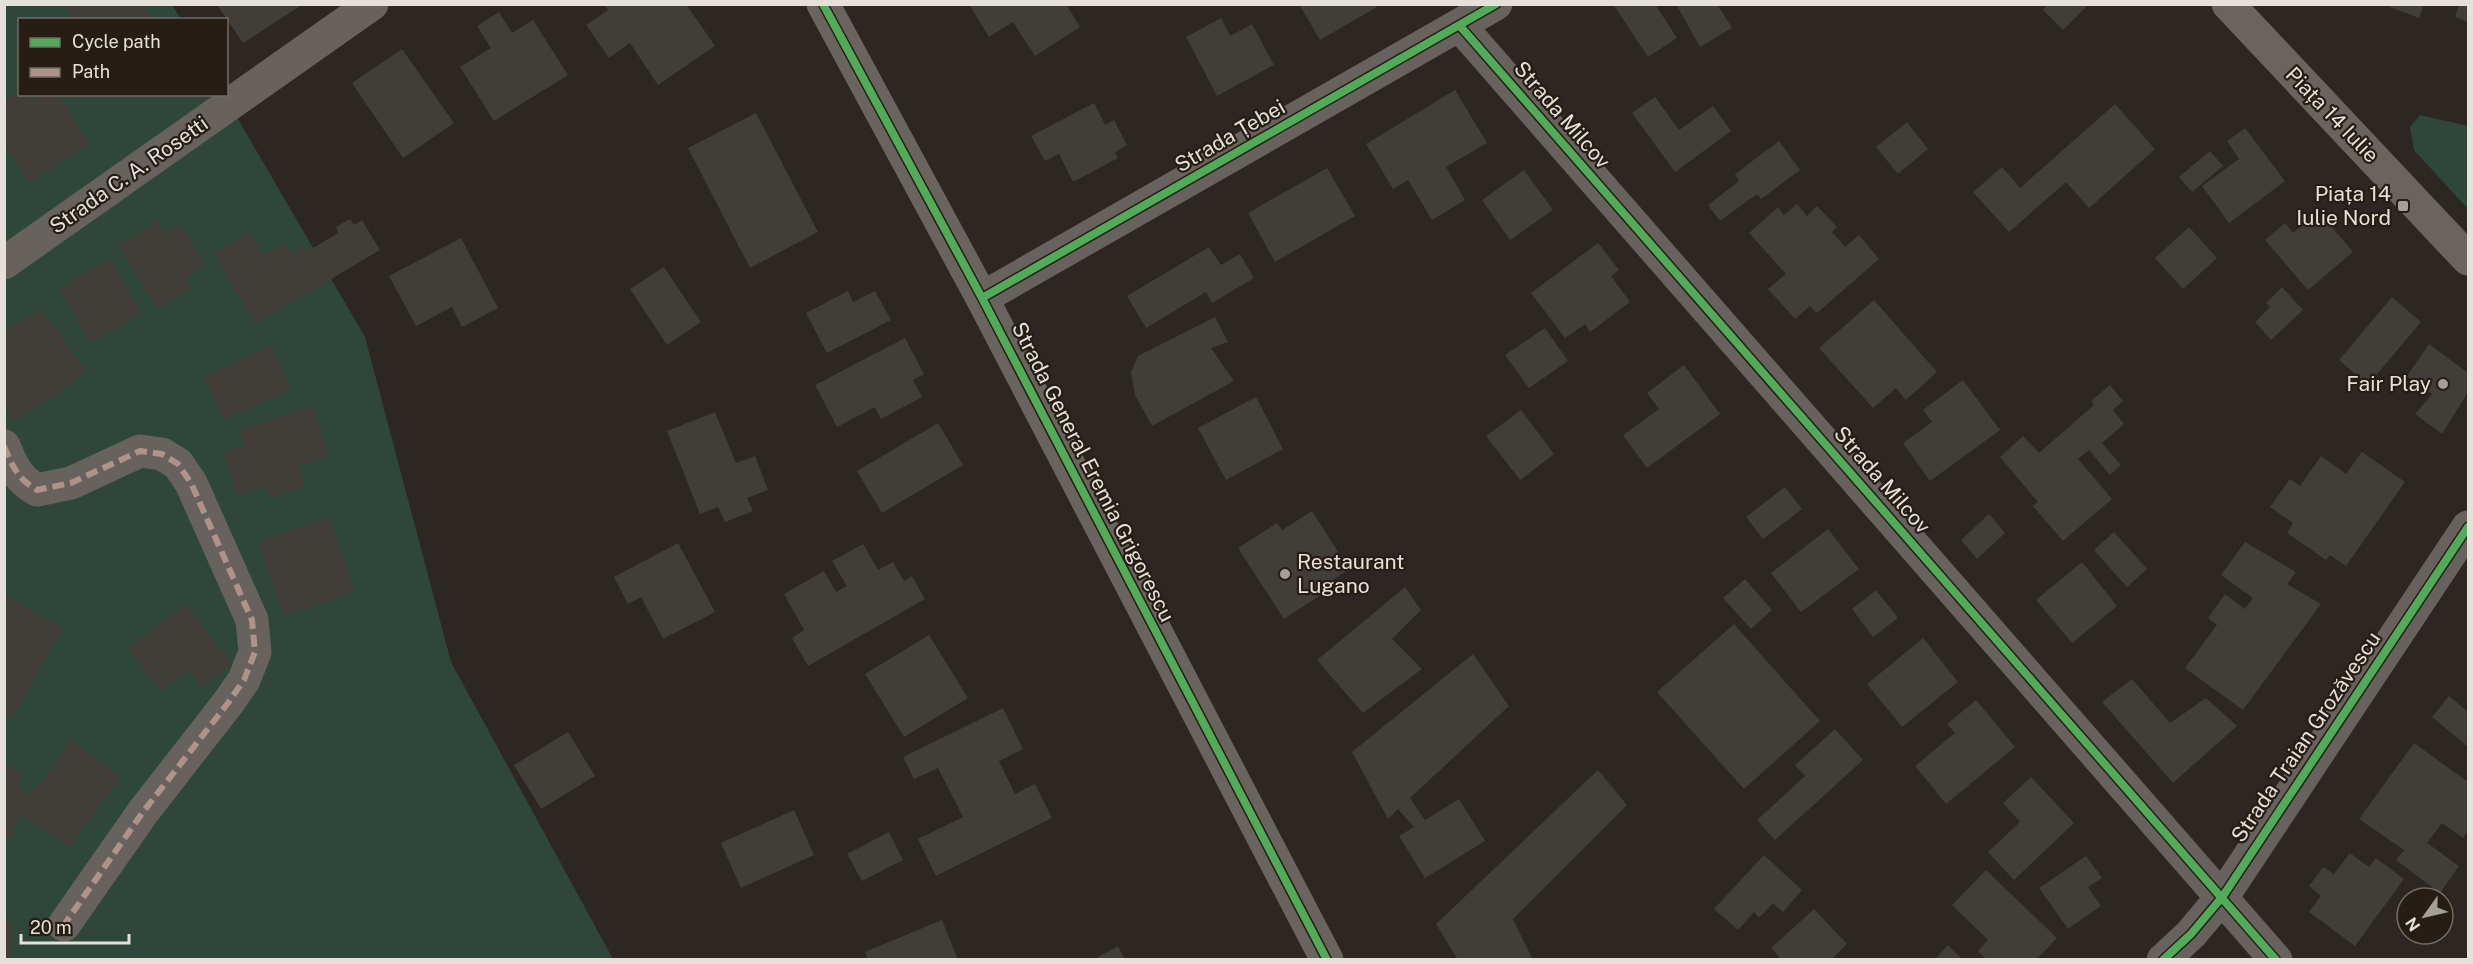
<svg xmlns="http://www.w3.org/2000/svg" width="2473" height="964" font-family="'Public Sans',sans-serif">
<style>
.green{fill:#2e473a}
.building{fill:#413d38}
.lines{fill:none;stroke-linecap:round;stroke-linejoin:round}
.street{stroke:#68625e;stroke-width:33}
.secondary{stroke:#6a645e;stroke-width:33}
.quiet{stroke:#af9288;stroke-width:6;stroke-dasharray:12 6;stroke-linecap:butt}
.cycleway-casing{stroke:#261d15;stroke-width:11}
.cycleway{stroke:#51ab58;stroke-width:8}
.poi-dot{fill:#a59f9a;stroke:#261d15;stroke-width:2}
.labels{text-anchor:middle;stroke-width:4.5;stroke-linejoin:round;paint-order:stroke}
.street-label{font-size:21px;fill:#e6e0da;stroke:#261d15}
.poi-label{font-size:21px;fill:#e6e0da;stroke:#261d15;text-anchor:end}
</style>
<rect width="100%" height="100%" fill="#2c2722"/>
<path class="green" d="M5 5H172L181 19 20 20V94L224 95 365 337 451 662 613 959 5 960Z
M2420 115 2468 126V209L2414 150 2410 127Z"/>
<path class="building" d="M64 4H144L153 20H73Z
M604 4H686L715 46 658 85 630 43 609 58 586 25 608 10Z
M969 4H1066L1080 27 1035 56 1013 22 989 37Z
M1299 4H1375L1377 7 1320 40Z
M1613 4H1655L1677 38 1648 57Z
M1676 4H1717L1732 28 1700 47Z
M2048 4H2089L2063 30 2043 10Z
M2382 4H2424L2419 18Z
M2459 4H2468V22L2455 17Z
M217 5H302L243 43Z
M499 12 512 33 533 20 568 75 494 121 460 67 491 48 477 26Z
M1221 18 1230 36 1252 24 1274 65 1217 96 1186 37Z
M402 49 454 123 403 158 352 83Z
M1455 90 1487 143 1446 167 1465 200 1432 220 1408 180 1393 189 1366 144Z
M20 91V94H31L34 101 44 94H58L90 145 29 183 4 144V100Z
M1655 97 1679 130 1713 106 1731 131 1675 172 1632 113Z
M1094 103 1105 125 1114 120 1127 145 1115 152 1118 158 1073 182 1059 154 1045 161 1031 136Z
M2115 104 2155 149 2089 208 2066 182 2009 232 1973 192 2002 167 2020 188Z
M756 113 818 232 750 268 688 148Z
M1907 122 1928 149 1898 174 1876 147Z
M2245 128 2285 181 2229 223 2202 186 2239 159 2227 141Z
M1779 141 1800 170 1761 199 1757 194 1720 221 1708 205 1739 181 1735 174Z
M2210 151 2223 166 2192 192 2179 177Z
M1327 168 1355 216 1275 262 1248 213Z
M1524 170 1553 210 1510 240 1482 200Z
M1797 204 1807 216 1817 206 1837 227 1832 232 1845 247 1859 235 1879 259 1817 313 1810 306 1795 319 1768 289 1786 274 1749 233 1778 207 1784 215Z
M2318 211 2353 252 2308 290 2265 240 2285 223 2293 233Z
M350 219 354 225 362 220 380 250 255 324 214 253 250 232 264 255 285 243 291 253 305 246 308 251 338 233 336 227Z
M158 221 165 234 181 224 205 266 186 277 192 288 157 309 118 245Z
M2189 227 2217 258 2183 289 2155 258Z
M461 238 498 308 462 327 452 307 416 326 389 276Z
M1598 243 1619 270 1611 276 1630 302 1590 332 1585 324 1565 338 1531 293Z
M1209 247 1221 265 1240 254 1254 278 1212 303 1206 292 1146 328 1127 296Z
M110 259 141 314 91 343 59 288Z
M664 267 701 322 667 345 630 289Z
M2282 287 2303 310 2271 340 2255 322 2270 307 2266 303Z
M848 291 853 302 875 291 891 320 827 353 806 313Z
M2392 297 2421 322 2368 385 2339 360Z
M1874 300 1937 372 1906 400 1896 388 1873 408 1819 348Z
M42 309 87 373 14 422 4 406V331Z
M1215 317 1228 342 1211 348 1234 381 1152 426 1135 395 1131 372 1138 356Z
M1545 328 1568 361 1529 388 1505 355Z
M905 338 924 374 913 380 922 397 881 419 875 407 837 427 815 385Z
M2429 344 2468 373V392L2442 434 2415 414 2432 394 2407 376Z
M271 345 291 389 224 420 204 377Z
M1684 365 1720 414 1647 468 1623 435 1659 409 1647 393Z
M1963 380 2000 430 1930 481 1903 443 1932 422 1923 410Z
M2110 385 2123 401 2113 410 2124 424 2102 443 2121 465 2110 475 2089 450 2078 459 2112 499 2063 541 2033 506 2038 502 2000 457 2023 436 2039 453 2094 405 2091 401Z
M1256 397 1283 449 1226 480 1198 428Z
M313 406 329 456 299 466 305 486 270 498 266 486 237 495 223 453 244 446 239 430Z
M1521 410 1554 454 1520 480 1486 436Z
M715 412 736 463 755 456 768 490 747 498 753 511 725 522 718 507 700 514 667 431Z
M938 423 963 465 882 513 857 471Z
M2362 452 2405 482 2346 566 2330 555 2326 560 2287 533 2293 523 2270 507 2290 479 2300 486 2321 456 2346 474Z
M1785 487 1802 509 1763 539 1746 517Z
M1312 511 1349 569 1318 590 1321 595 1284 619 1238 548 1277 523 1282 530Z
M1989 514 2005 533 1977 559 1961 540Z
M330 517 355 592 284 616 258 542Z
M1828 529 1859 569 1801 612 1771 573Z
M2114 532 2147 569 2127 587 2094 550Z
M2245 542 2296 572 2287 584 2321 604 2243 710 2185 668 2217 625 2208 618 2225 594 2245 609 2253 598 2221 575Z
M678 543 715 612 663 639 641 597 628 604 614 577Z
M863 544 878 570 893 562 904 581 912 576 925 599 808 666 792 638 804 630 784 594 824 571 836 592 847 586 832 561Z
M2082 562 2117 606 2072 643 2036 600Z
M1745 579 1772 610 1751 629 1723 598Z
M1405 587 1421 610 1392 639 1422 669 1363 713 1317 660Z
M1876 590 1898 618 1873 637 1852 609Z
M5 595 63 628 11 721 5 717Z
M186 604 232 664 202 687 189 670 161 691 128 648Z
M1734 624 1820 721 1744 789 1657 692Z
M929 635 968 698 904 737 865 674Z
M1923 638 1958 682 1902 727 1867 684Z
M1473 654 1509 706 1410 798 1425 820 1459 799 1485 841 1425 878 1399 836 1414 827 1398 809 1388 819 1352 752Z
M2132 679 2170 723 2206 698 2237 726 2173 783 2102 702Z
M2449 696 2468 712V747L2432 717Z
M1976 700 2015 747 1946 804 1915 766 1955 733 1947 724Z
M1003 708 1023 749 999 761 1015 794 1035 784 1052 818 936 876 918 839 963 817 938 768 914 779 903 757Z
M1835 729 1863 760 1775 840 1757 820 1805 776 1795 765Z
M568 732 595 776 541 809 514 765Z
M72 740 120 777 70 847 21 814 10 840 4 837V764L23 773 18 786 31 795Z
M2414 743 2468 782V831L2463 838 2442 823 2427 843 2459 866 2440 893 2396 860 2404 850 2359 819Z
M1598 770 1627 805 1513 919 1533 960H1458L1436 924Z
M2031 777 2074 823 2014 880 1988 852 2020 822 2003 803Z
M794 810 814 855 741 888 721 843Z
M889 832 903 860 862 881 847 854Z
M2350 853 2369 867 2376 858 2404 879 2355 946 2309 912 2321 896 2309 886 2323 867 2334 874Z
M1764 855 1802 890 1783 912 1773 903 1759 918 1754 912 1738 930 1714 909Z
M2086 856 2102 878 2088 887 2101 906 2068 929 2039 888Z
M1986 870 2057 938 2036 960H1987L1978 951 1988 940 1952 905Z
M1814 909 1847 944 1831 960H1782L1771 948Z
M5 914 12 929 13 946 8 960H5Z
M942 920 958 960H868L865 952Z
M1948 945 1963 960H1934Z
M1118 946 1125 960H1092Z"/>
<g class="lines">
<path class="street" d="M1460 26 2276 960
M4 263 372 4
M982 298 1496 4
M4 446C12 466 18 479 37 490L71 483 140 451 162 454 178 464 191 483 252 620 255 652 244 680 228 703 143 812 64 925
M2163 960 2191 934 2223 896 2468 527"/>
<path class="secondary" d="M823 4 982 298 1327 960
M2228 4 2468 259"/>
<path class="quiet" d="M4 446C12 466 18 479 37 490L71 483 140 451 162 454 178 464 191 483 252 620 255 652 244 680 228 703 143 812 64 925"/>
<g class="cycleway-casing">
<path id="cycleway" d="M823 4 982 298 1327 960
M1460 26 2276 960
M982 298 1496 4
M2163 960 2191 934 2223 896 2468 527"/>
</g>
<use href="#cycleway" class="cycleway"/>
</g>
<g class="poi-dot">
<rect x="2397" y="200" width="12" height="12" rx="3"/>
<circle cx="2443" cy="384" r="6"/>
<circle cx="1285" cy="574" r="6"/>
</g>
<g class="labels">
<g class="street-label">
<text transform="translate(1562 115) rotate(49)" y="7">Strada Milcov</text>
<text transform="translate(2332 115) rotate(46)" y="7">Piața 14 Iulie</text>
<text transform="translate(1230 136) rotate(-30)" y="7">Strada Țebei</text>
<text transform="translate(129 175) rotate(-35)" y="7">Strada C. A. Rosetti</text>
<text transform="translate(1093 472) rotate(63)" y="7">Strada General Eremia Grigorescu</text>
<text transform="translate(1882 480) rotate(49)" y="7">Strada Milcov</text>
<text transform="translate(2306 737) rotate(-56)" y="7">Strada Traian Grozăvescu</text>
</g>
<g class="poi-label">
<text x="2391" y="201">Piața 14<tspan x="2391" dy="24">Iulie Nord</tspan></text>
<text x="2431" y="391">Fair Play</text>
<text x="1297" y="569" text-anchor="start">Restaurant<tspan x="1297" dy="24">Lugano</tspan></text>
</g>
</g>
<rect width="2473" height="964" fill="none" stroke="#e6e0da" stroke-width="12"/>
<rect x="18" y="18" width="210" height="78" fill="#261d15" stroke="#736b64" stroke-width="1.5"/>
<rect x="30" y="38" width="30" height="9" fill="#51ab58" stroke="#736b64" stroke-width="1.5"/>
<text x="72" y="48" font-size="18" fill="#e6e0da">Cycle path</text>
<rect x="30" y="68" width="30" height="9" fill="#af9288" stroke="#736b64" stroke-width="1.5"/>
<text x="72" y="78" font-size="18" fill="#e6e0da">Path</text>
<g transform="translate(2425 916) rotate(236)"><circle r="28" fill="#261d15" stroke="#736b64" stroke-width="1.5"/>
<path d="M0-4.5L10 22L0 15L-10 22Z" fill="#a59f9a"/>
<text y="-9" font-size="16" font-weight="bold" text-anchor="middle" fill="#e6e0da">N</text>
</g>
<path d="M21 934v9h108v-9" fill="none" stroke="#e6e0da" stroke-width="3"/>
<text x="30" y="934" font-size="18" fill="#e6e0da" stroke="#261d15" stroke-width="4.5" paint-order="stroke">20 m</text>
</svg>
